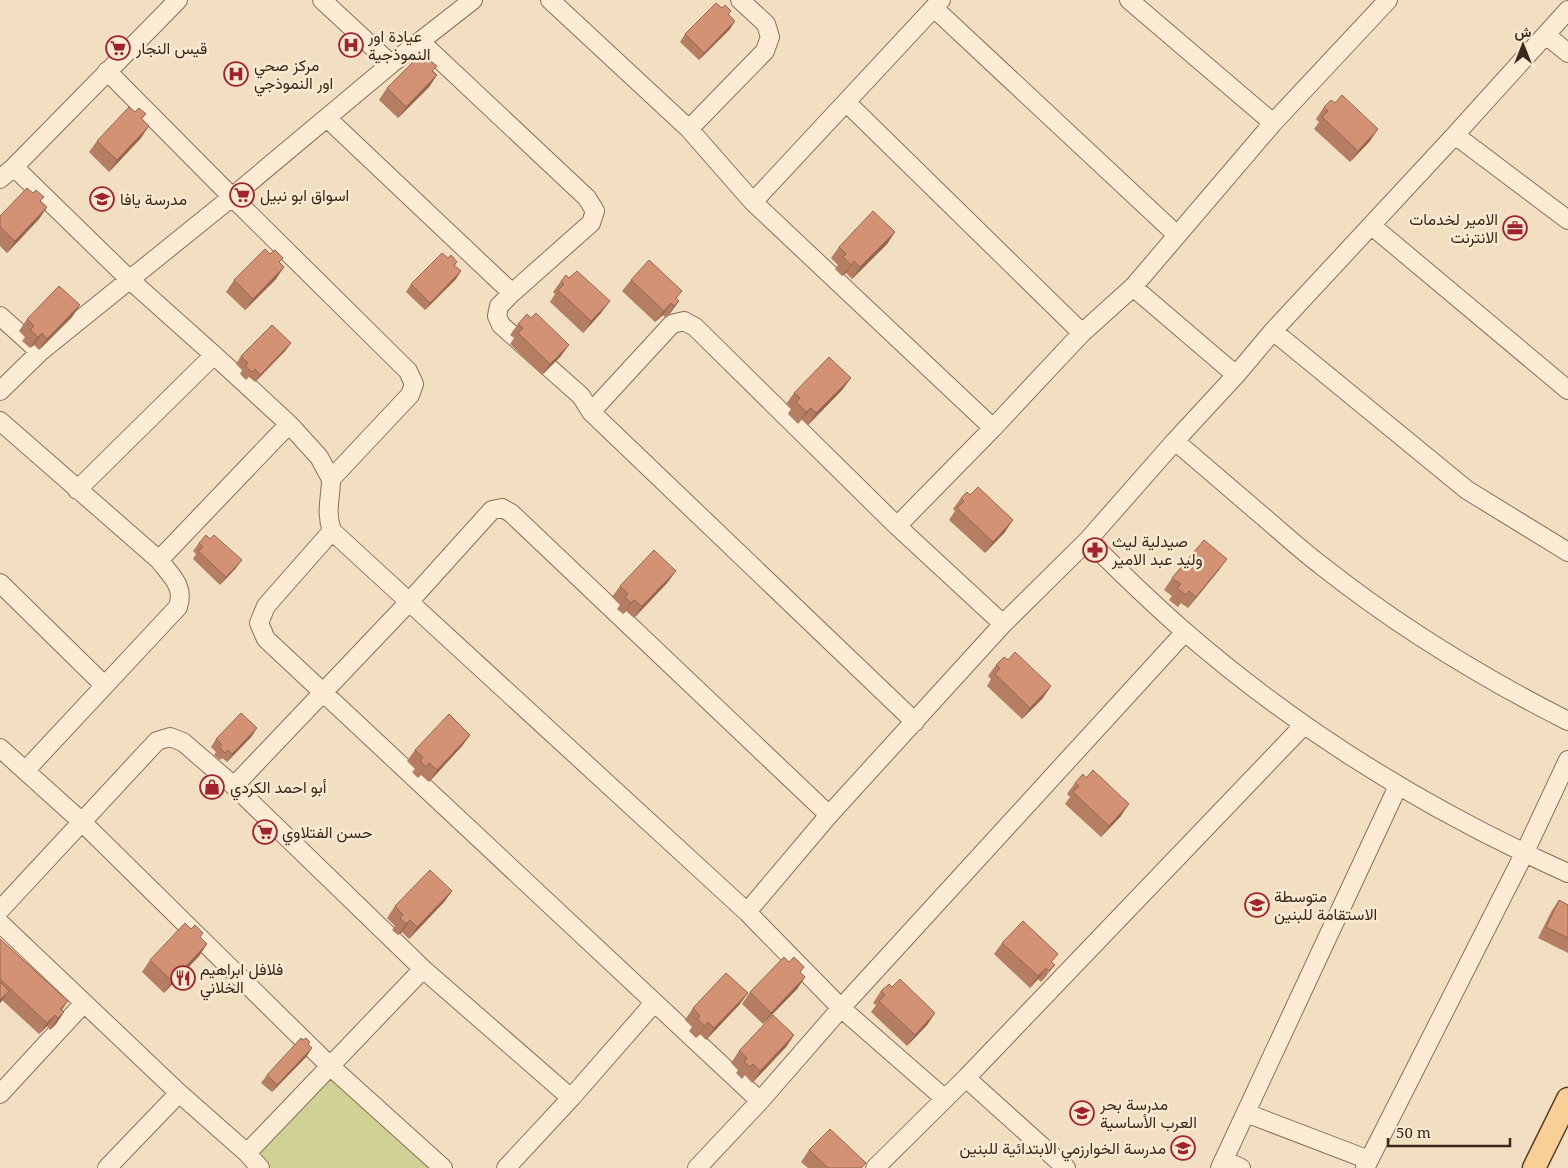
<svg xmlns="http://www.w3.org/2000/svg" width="1568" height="1168" font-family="'Noto Serif',Vazirmatn,serif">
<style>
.green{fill:#d0d194}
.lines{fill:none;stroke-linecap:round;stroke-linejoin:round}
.minor-casing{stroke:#8d6e57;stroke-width:20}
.major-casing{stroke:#5a3d2b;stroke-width:25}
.minor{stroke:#fcecd5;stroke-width:18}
.major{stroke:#f8d095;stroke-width:22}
.wall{fill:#b57e63}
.shaded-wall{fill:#946650}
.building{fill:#d39273;stroke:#946650}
.labels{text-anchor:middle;stroke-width:5;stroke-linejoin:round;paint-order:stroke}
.poi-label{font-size:16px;fill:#3b281c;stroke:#f9e9d1;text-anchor:start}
</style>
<rect width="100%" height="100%" fill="#f2dec1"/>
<path class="green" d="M330 1066 443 1168H262L247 1153Z"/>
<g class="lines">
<g class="minor-casing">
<path id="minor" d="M322 0 391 64
M550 0 689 129 753 202 993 428
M1129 0 1273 123
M934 8 1177 235
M1546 35 1568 53
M421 42 587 198 595 211 591 223 512 293 499 306 497 316 501 325 581 396 591 412 915 722
M107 71 232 197 408 371 414 384 410 395 331 479C331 498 325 511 332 531L747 912 841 1008 944 1098
M846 102 1082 333
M328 119 512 293
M689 129 765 51 770 37 766 24 740 0
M1455 135 1568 220
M14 167 129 279 214 355 289 424 319 457 331 479
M0 179 14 167 178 0
M753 202 941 0
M1372 226 1568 390
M1133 287 1236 375
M0 316 40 352
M1273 331 1467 490 1568 552
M0 391 40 352 232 197 391 64 473 0
M591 412 672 324 684 321 695 327 897 526 1003 624
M0 421 159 560C171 576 185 586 178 607L25 771
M1175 441C1208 469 1240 497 1273 525 1289 539 1305 553 1322 566 1399 627 1481 677 1568 721
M77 490 214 355
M897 526 993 428 1082 333 1133 287 1273 123 1388 0
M332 531 266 606 259 623 266 639 760 1101
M1088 540C1119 571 1151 602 1184 631 1299 731 1429 811 1568 873
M159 560 289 424
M0 583 104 685
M0 748 82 822 330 1066 443 1168
M234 786 409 602 492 510 502 508 511 513 829 815
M0 910 157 741 170 737 183 742 234 786 423 969 571 1098
M747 912 829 815 1003 624 1088 540 1175 441 1236 375 1273 331 1455 135 1568 10
M0 923 179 1093 247 1153 260 1168
M966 1078 1066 1168
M0 1094 84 1003
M1246 1113 1369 1160
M247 1153 423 969
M1224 1160 1241 1168
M107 1168 179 1093
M506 1168 571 1098 654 1003
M697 1168 760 1101 841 1008 1185 632
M875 1168 966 1078 1304 725
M1220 1168 1398 786
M1365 1168 1524 854 1568 760"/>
</g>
<g class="major-casing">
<path id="major" d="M1534 1168 1568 1099"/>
</g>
<use href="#minor" class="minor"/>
<use href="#major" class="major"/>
</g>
<path class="wall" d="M729 15 730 29 699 60 680 42 685 34Z
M433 71 437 75 429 87 398 118 379 100 387 88Z
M1324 107 1370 141 1350 162 1314 129 1319 122 1316 119Z
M135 112 146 114 142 119 141 138 109 172 89 152 97 141Z
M41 201 47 207 39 219 7 253 0 246V216Z
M895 232 887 244 852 279 846 273 842 276 835 269 838 265 831 258 839 247Z
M448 258 457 262 455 265 456 279 425 310 406 292 411 284Z
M280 263 276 279 245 310 226 292 234 280Z
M569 278 601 313 583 333 550 302 555 294 553 292 561 281Z
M631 280 677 299 679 301 671 312 666 318 663 315 655 322 622 291Z
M80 305 72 317 39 350 34 345 30 348 22 341 25 337 19 331 27 319Z
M518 324 561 356 542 375 510 344 514 338 510 335Z
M291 343 285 351 255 382 249 377 246 380 240 374 242 370 236 364 241 356Z
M851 378 842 390 808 425 802 419 798 424 788 414 791 409 786 404 794 393Z
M970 495 1005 532 985 553 949 520 955 511 953 509 961 498Z
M210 539 236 568 220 585 193 559 196 554 193 551 199 543Z
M1219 570 1188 608 1181 603 1178 607 1169 600 1172 596 1164 590 1172 578Z
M668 582 634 618 626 611 623 614 617 609 620 605 612 597 620 586Z
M996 665 1043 698 1022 719 987 686 991 679 988 676Z
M470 735 462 746 429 782 421 775 418 778 412 772 415 769 407 761 415 750Z
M252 736 227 762 222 758 220 760 214 755 216 752 211 747 216 739Z
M1075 783 1121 816 1101 837 1065 804 1070 797 1067 794Z
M452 891 444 902 409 939 402 932 398 935 392 930 395 926 387 918 395 906Z
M1559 900 1568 905V953L1538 938 1551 912Z
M200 937 207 944 199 956 164 993 142 972 150 960Z
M0 939 68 1001 62 1010 64 1012 56 1024 50 1030 47 1026 39 1034 2 1000 0 1003Z
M1002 943 1052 963 1046 976 1041 982 1038 979 1030 988 994 954Z
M789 962 804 967 800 972 805 977 797 989 763 1024 742 1004 750 992Z
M892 987 935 1013 927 1025 907 1046 871 1012 876 1005 873 1003 881 991Z
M740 1004 706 1040 700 1034 696 1038 689 1031 692 1027 685 1020 693 1008Z
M794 1035 786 1047 752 1083 745 1075 742 1079 736 1073 738 1070 731 1063 739 1051Z
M308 1045 307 1056 272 1092 261 1083 267 1075Z
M809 1150 862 1168H808L801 1162Z"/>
<path class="shaded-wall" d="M735 21 730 29 699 60 704 53Z
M437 75 429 87 398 118 406 107Z
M149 126 141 138 109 172 117 160Z
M1378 129 1370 141 1350 162 1358 151Z
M47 207 39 219 7 253 15 241Z
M895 232 887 244 852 279 860 267Z
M854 261 846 273 842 276 851 265Z
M284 267 276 279 245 310 253 299Z
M461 271 456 279 425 310 430 303Z
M610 301 601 313 583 333 591 321Z
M679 301 671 312 666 318 674 306Z
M671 303 663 315 655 322 664 311Z
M80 305 72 317 39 350 47 339Z
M42 333 34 345 30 348 38 337Z
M291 343 285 351 255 382 260 375Z
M569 345 561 356 542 375 550 364Z
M851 378 842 390 808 425 816 413Z
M811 408 802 419 798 424 806 412Z
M1013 520 1005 532 985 553 993 542Z
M1227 559 1219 570 1188 608 1196 597Z
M242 560 236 568 220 585 226 577Z
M676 571 668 582 634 618 642 606Z
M634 600 626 611 623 614 631 603Z
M1051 686 1043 698 1022 719 1030 708Z
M257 728 252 736 227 762 232 754Z
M470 735 462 746 429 782 437 770Z
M1129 804 1121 816 1101 837 1109 826Z
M452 891 444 902 409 939 417 927Z
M410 920 402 932 398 935 406 924Z
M207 944 199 956 164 993 172 981Z
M1055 965 1046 976 1041 982 1049 971Z
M1046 968 1038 979 1030 988 1038 976Z
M805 977 797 989 763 1024 771 1013Z
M9 991 1 1002 0 1003V1000Z
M748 993 740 1004 706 1040 714 1028Z
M64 1012 56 1024 50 1030 58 1018Z
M935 1013 927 1025 907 1046 915 1035Z
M55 1015 47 1026 39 1034 47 1023Z
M708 1022 700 1034 696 1038Z
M794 1035 786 1047 752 1083 760 1071Z
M312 1048 307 1056 272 1092 277 1085Z"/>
<path class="building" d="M716 3 722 8 725 5 731 11 728 14 735 21 704 53 685 34Z
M418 57 423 62 427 58 437 66 432 71 437 75 406 107 387 88Z
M1342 95 1378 129 1358 151 1322 117 1328 111 1324 107 1331 100 1335 103Z
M129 107 135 112 139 108 146 114 141 118 149 126 117 160 97 141Z
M27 188 33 193 36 190 44 197 40 201 47 207 15 241 0 227V216Z
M873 211 895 232 860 267 854 261 851 265 843 257 846 254 839 247Z
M265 249 270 254 275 250 283 258 279 262 284 267 253 299 234 280Z
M442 253 448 258 451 255 457 262 454 265 461 271 430 303 411 284Z
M649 260 682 291 676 298 679 301 674 306 671 303 664 311 631 280Z
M577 271 610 301 591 321 558 290 564 284 561 281 566 275 569 278Z
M59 286 80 305 47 339 42 333 38 337 30 330 34 326 27 319Z
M536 313 569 345 550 364 518 333 523 328 518 324 527 314 531 318Z
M272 325 291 343 260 375 255 369 252 372 245 366 248 363 241 356Z
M829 357 851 378 816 413 811 408 806 412 796 402 800 398 794 393Z
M978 487 1013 520 993 542 957 508 964 501 961 498 967 492 970 495Z
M206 535 210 539 214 535 242 560 226 577 198 551 203 547 199 543Z
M1204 540 1227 559 1196 597 1189 591 1186 595 1177 588 1181 584 1172 578Z
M654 550 676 571 642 606 634 600 631 603 625 597 628 594 620 586Z
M1015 652 1051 686 1030 708 995 674 1000 668 996 665 1004 657 1008 660Z
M241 713 257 728 232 754 228 750 225 753 219 747 222 745 216 739Z
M449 714 470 735 437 770 429 763 426 767 420 761 423 757 415 750Z
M1093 770 1129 804 1109 826 1073 792 1079 786 1075 783 1083 774 1086 778Z
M430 870 452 891 417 927 410 920 406 924 400 918 403 915 395 906Z
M1559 900 1568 905V938L1546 927Z
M1023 921 1058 954 1051 962 1055 965 1049 971 1046 968 1038 976 1002 943Z
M185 923 191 929 195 925 203 933 200 937 207 944 172 981 150 960Z
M0 939 68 1001 60 1009 64 1012 58 1018 55 1015 47 1023 0 979Z
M784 957 789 962 794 957 804 967 800 972 805 977 771 1013 750 992Z
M726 973 748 993 714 1028 708 1022 705 1026 697 1019 700 1016 693 1008Z
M900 979 935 1013 915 1035 879 1001 885 995 881 991 889 984 892 987Z
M0 982 9 991 0 1000Z
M773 1015 794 1035 760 1071 753 1064 750 1067 744 1062 747 1058 739 1051Z
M301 1038 303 1040 306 1038 310 1042 308 1044 312 1048 277 1085 267 1075Z
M830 1129 866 1163 861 1168H828L809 1150Z"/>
<defs>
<g id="hospital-ring" transform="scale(1.25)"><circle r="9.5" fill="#f9e9d1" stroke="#a2212f" stroke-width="1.5"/><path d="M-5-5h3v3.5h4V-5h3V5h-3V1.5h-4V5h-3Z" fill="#a2212f"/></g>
<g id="supermarket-ring" transform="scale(1.25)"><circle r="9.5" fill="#f9e9d1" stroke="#a2212f" stroke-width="1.5"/><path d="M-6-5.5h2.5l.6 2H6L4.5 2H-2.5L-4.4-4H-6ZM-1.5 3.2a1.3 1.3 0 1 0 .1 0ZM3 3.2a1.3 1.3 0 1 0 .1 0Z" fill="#a2212f"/></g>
<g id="school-ring" transform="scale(1.25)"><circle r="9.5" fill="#f9e9d1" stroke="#a2212f" stroke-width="1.5"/><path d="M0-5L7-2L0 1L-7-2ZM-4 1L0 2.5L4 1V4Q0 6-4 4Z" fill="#a2212f"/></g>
<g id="office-ring" transform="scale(1.25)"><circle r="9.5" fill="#f9e9d1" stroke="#a2212f" stroke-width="1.5"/><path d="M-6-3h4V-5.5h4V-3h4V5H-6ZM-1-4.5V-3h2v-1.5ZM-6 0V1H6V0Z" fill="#a2212f"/></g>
<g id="pharmacy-ring" transform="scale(1.25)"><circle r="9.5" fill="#f9e9d1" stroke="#a2212f" stroke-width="1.5"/><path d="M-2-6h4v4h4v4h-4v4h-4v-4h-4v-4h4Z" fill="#a2212f"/></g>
<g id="shop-ring" transform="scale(1.25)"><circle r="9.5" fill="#f9e9d1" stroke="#a2212f" stroke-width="1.5"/><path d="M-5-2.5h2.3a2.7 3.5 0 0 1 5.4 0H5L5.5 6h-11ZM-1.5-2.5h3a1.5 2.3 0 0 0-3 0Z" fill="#a2212f"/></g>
<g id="restaurant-ring" transform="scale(1.25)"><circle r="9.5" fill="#f9e9d1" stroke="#a2212f" stroke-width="1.5"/><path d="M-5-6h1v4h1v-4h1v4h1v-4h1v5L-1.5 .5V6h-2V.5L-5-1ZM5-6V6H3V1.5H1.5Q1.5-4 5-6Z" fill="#a2212f"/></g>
</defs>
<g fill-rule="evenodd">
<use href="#hospital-ring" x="351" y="45"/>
<use href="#supermarket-ring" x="118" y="48"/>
<use href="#hospital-ring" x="236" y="74"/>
<use href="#supermarket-ring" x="242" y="195"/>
<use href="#school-ring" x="102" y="199"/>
<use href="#office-ring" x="1515" y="228"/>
<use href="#pharmacy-ring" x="1095" y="550"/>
<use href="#shop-ring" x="212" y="787"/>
<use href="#supermarket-ring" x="265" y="832"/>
<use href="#school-ring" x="1257" y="905"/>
<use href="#restaurant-ring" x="183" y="978"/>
<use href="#school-ring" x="1082" y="1113"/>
<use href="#school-ring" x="1183" y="1148"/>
</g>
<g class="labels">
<g class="poi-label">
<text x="368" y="42">عيادة اور<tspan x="368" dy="18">النموذجية</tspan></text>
<text x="136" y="54">قيس النجار</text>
<text x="254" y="71">مركز صحي<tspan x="254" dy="18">اور النموذجي</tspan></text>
<text x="260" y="201">اسواق ابو نبيل</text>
<text x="120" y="205">مدرسة يافا</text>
<text x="1498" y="225" text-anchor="end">الامير لخدمات<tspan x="1498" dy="18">الانترنت</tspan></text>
<text x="1112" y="547">صيدلية ليث<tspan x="1112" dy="18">وليد عبد الامير</tspan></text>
<text x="230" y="793">أبو احمد الكردي</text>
<text x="282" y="838">حسن الفتلاوي</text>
<text x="1274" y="902">متوسطة<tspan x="1274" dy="18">الاستقامة للبنين</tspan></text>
<text x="200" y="975">فلافل ابراهيم<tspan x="200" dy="18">الخلاني</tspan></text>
<text x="1100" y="1110">مدرسة بحر<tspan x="1100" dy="18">العرب الأساسية</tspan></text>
<text x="1166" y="1154" text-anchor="end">مدرسة الخوارزمي الابتدائية للبنين</text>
</g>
</g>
<g transform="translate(1523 45)" stroke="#f9e9d1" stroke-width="4" paint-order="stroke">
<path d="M0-4L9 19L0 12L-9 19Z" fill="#3b281c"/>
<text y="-8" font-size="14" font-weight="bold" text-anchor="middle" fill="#3b281c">ش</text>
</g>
<path d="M1388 1138v8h122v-8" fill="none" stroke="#3b281c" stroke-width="2.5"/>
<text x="1396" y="1138" font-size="15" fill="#3b281c" stroke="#f9e9d1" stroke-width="4" paint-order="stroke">50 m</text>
</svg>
